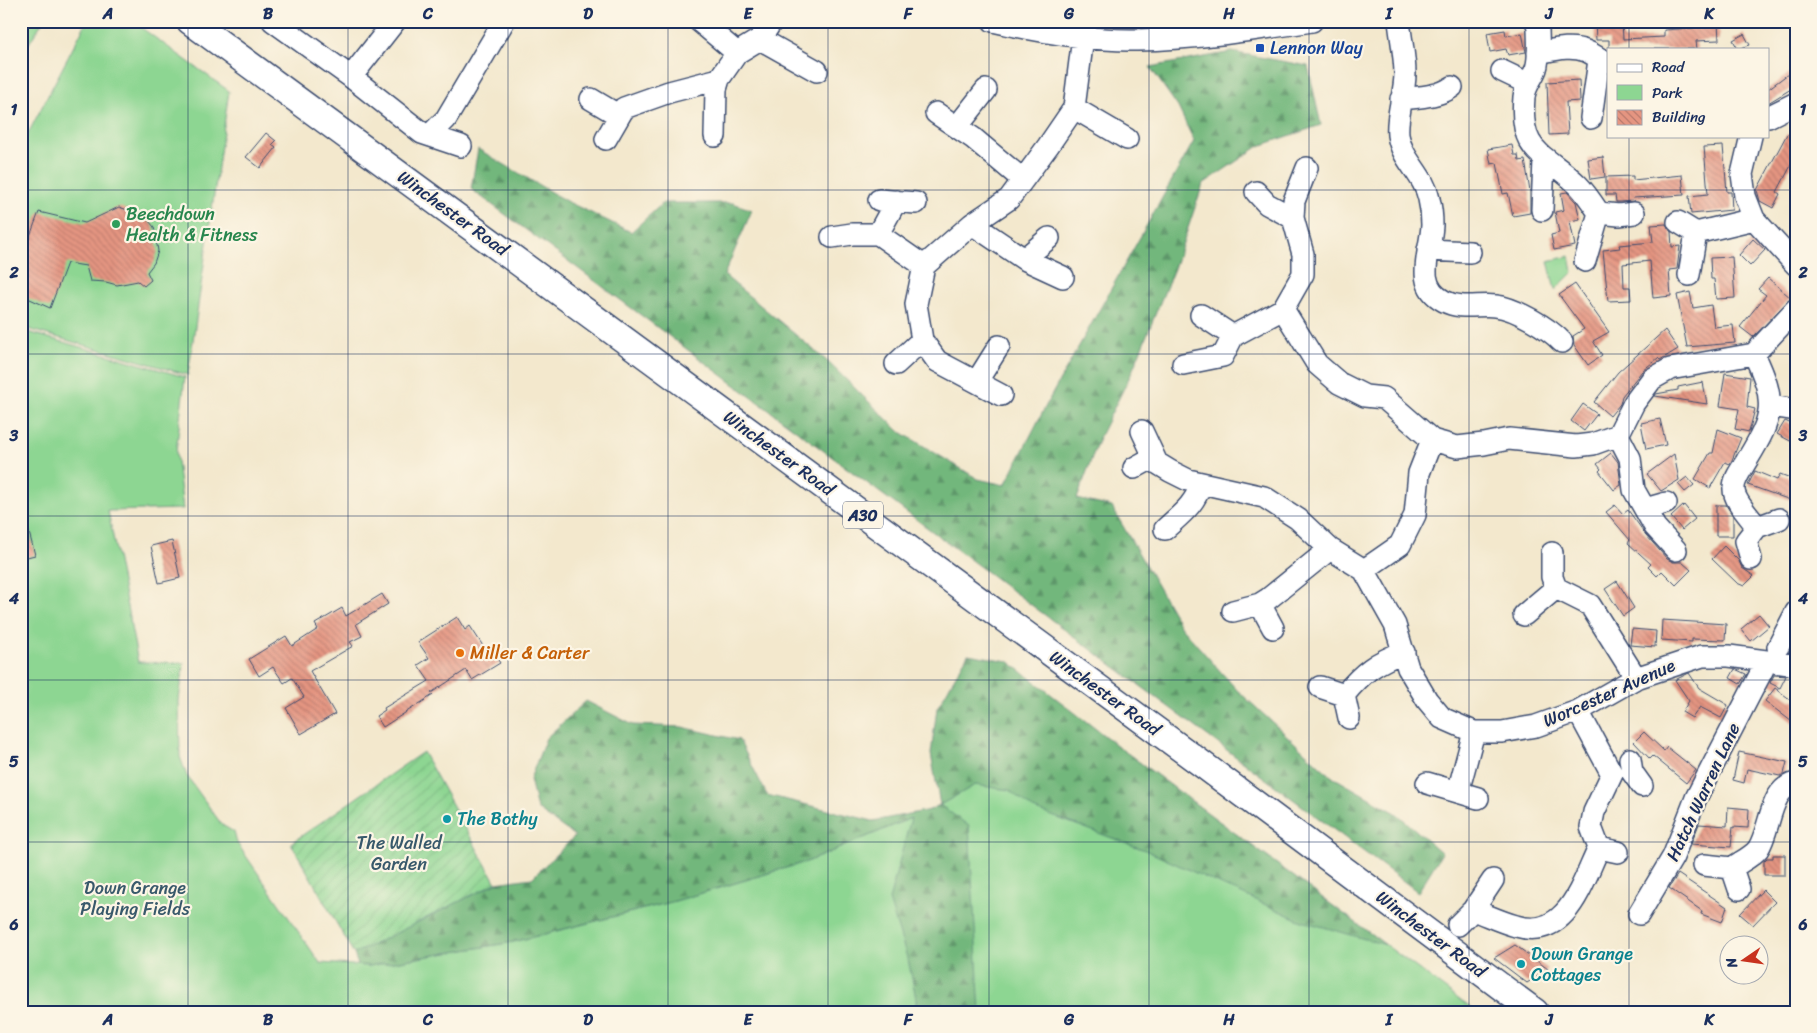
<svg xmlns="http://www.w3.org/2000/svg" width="1817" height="1033" font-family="Sriracha,sans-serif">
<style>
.green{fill:#8dd692;stroke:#548278}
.forest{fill:url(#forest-firs);stroke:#46736d}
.garden{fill:url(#garden-furrows);stroke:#548278}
.building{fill:url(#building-back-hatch)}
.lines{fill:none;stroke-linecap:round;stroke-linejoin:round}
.minor-casing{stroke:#3b4b6f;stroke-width:24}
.major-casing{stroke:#3b4b6f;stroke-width:29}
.minor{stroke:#fff;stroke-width:21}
.major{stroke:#fff;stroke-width:26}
.grid{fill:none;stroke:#1b2f5e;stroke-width:1;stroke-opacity:0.55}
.transit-dot{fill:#1a4fb4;stroke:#fcf5e5;stroke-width:2}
.leisure-dot{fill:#2e9e5b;stroke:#fcf5e5;stroke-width:2}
.food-dot{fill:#e8710a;stroke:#fcf5e5;stroke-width:2}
.culture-dot{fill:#0f9aa8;stroke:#fcf5e5;stroke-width:2}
.labels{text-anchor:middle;stroke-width:4.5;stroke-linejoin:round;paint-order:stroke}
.shield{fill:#fcf5e5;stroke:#5e6a86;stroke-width:1}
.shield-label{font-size:16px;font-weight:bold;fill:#1b2f5e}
.transit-label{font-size:18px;fill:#164399;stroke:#fcf5e5;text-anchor:start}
.street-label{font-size:18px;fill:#1b2f5e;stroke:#fcf5e5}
.leisure-label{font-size:18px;fill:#27864d;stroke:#fcf5e5;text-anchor:start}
.food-label{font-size:18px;fill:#c56008;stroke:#fcf5e5;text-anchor:start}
.culture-label{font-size:18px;fill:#0d838f;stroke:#fcf5e5;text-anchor:start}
.park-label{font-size:18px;fill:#38596b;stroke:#fcf5e5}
.neatline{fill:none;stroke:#1b2f5e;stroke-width:2}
.grid-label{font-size:16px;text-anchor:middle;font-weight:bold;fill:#1b2f5e}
</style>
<defs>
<pattern id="forest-firs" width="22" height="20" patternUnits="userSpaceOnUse" patternTransform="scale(1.25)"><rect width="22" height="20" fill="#72b77c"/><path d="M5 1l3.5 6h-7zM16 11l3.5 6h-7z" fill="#5d9569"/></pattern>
<pattern id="garden-furrows" width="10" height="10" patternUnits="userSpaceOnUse" patternTransform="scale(1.25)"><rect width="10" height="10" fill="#8dd692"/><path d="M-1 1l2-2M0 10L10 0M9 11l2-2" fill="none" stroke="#79b880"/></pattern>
<pattern id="building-back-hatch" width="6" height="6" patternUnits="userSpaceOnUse" patternTransform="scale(1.25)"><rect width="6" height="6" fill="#e59581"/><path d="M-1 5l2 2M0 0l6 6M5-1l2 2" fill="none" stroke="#b97a6d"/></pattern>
</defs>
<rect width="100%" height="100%" fill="#fcf5e5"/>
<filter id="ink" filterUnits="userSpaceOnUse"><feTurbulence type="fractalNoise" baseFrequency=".02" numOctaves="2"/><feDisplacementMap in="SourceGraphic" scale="10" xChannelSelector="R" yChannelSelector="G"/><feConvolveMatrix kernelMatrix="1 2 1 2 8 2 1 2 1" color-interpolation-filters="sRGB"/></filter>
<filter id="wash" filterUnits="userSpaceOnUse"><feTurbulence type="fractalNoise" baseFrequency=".0096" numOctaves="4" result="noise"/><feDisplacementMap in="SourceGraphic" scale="20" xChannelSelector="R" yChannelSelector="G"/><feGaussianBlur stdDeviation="1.12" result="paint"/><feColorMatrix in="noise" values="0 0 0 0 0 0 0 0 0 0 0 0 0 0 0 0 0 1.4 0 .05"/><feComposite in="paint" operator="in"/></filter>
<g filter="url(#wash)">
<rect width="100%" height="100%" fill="#f3e8cd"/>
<path class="green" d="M21 21H43L21 56Z
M87 21H132L229 91 188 375 21 327V147Z
M1570 256 1573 272 1555 290 1548 261Z
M21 330 185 377 176 452 183 509 108 511 138 662 184 663 179 700 180 757 187 776 222 825 234 832 237 843 320 963 369 966 513 942 675 901 809 861 930 810 975 785 1123 750 1476 1012H21Z"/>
<path class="forest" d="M1232 52 1308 66 1321 125 1259 146 1203 184 1175 266 1131 374 1099 438 1077 499 1112 507 1181 627 1237 690 1331 776 1396 813 1442 853 1418 892 471 189 478 149 566 201 631 232 663 203H733L752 210 724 275 827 361 899 431 978 479 1005 485 1051 396 1194 141 1178 107 1150 67Z
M968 654 1008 661 1123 750 1386 945 1299 920 1145 850 1033 809 1009 790 975 785 940 805 969 826 980 1012H916V998L909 964 889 900 911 818 809 861 675 901 513 942 369 966 358 965 354 954 496 883 532 878 575 836 537 809 530 779 546 738 586 701 633 725 682 727 739 740 767 795 873 821 930 810 940 805 931 754 937 708Z"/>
<path class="garden" d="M423 752 496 883 354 954 291 843Z"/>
<g id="blocks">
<path class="building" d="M1595 21H1622L1623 39 1664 37V30L1693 28V24L1718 23 1719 40 1696 41 1697 49H1609V40H1596Z
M1505 30 1506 36 1522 33 1526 52 1508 55 1506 49 1490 52 1487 33Z
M1744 34 1750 45 1738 49 1733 40Z
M1796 68V86L1768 103V89Z
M1579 80 1580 101 1566 102 1568 134 1549 135 1547 82Z
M266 133 276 141 272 145 276 148 260 168 246 157Z
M1787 134 1796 138V156L1777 192 1780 194 1773 208 1760 201 1757 190Z
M1512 145 1514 155H1518L1519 161 1525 160 1530 192V213L1513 216 1508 193 1503 194 1497 163 1491 164 1488 149Z
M1723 146 1727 192H1731L1732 210 1691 214 1689 196 1708 194 1704 147Z
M1603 157 1605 177 1591 179 1588 159Z
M1682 175 1684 195 1633 198 1634 201 1619 202H1616L1615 195H1606V177L1633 176V180Z
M1567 192 1576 202 1580 219 1570 221 1575 246 1554 250 1551 235 1559 233 1555 212 1564 210 1561 193Z
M119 207 145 216 154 227 158 251 154 263 147 272 151 280 144 286 138 281 117 285 106 282 90 281 86 266 67 263 50 308 21 295V260L39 212 85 223Z
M1666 224 1671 232 1672 247 1680 246 1677 269 1669 270 1671 296 1653 298 1650 261 1623 264 1624 287H1630L1631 300 1608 301 1603 250 1620 248 1619 245 1653 242 1651 225Z
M1753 239 1765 250 1750 266 1739 255Z
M1732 257 1735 298 1716 299 1714 279H1711L1710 258Z
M1768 278 1791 298 1753 337 1740 327 1766 295 1758 289Z
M1575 284 1609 332 1593 341 1602 355 1588 365 1574 345 1573 336 1584 329 1559 295Z
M1690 292 1693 308 1711 305 1714 327 1733 325 1735 343 1687 347 1677 295Z
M1665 330 1678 349 1660 360 1658 358 1642 371 1622 396 1620 404 1610 416 1594 402 1618 372Z
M1725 373 1750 377 1747 407 1755 409 1749 432 1735 429 1739 409 1720 406Z
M1703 382 1707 404 1655 396 1656 394 1678 390V387Z
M1583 404 1597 414 1584 431 1571 421Z
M1660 419 1666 445 1646 449 1641 423Z
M1785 421 1796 426V444L1777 434Z
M1718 429 1741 438 1732 460 1730 464 1725 462 1710 488 1695 479 1710 453H1713Z
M1611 453 1618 462 1621 485 1614 490 1599 471 1601 469 1597 464Z
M1674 454 1679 480 1661 491 1647 474Z
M1755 471 1777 480 1780 474 1796 480V502L1748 485Z
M1687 477 1694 485 1685 492 1678 484Z
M1615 505 1623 514 1628 510 1646 535 1667 559 1673 562H1682L1691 570 1676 585 1662 571 1657 576 1648 567 1651 564 1628 543 1630 540 1606 512Z
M1684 505 1695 519 1682 530 1671 517Z
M1716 505H1726L1733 516V536H1716Z
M21 517H25L35 555 23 558Z
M172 541 180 578 159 583 151 546Z
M1724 546 1739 561 1742 568 1754 576 1744 586 1737 583 1712 559Z
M1617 581 1634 608 1623 616 1605 589Z
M382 594 388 604 356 624 362 636 350 642 353 646 310 671 335 714 301 734 286 708 304 697 292 678 284 683 273 667 259 676 249 659 286 636 292 646 318 629 315 624 342 608 346 616Z
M1759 614 1769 626 1751 641 1741 629Z
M457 617 465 630 470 626 485 649 489 646 500 663 472 680 466 670 431 693 433 695 383 727 376 716 385 710 384 708 429 681 418 665 429 658 418 642Z
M1662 620 1726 624 1725 640 1692 639V642L1661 640Z
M1632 629 1656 631 1655 647 1630 645Z
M1735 669 1746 674 1740 684 1730 678Z
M1689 673 1699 688 1728 705 1721 718 1700 707 1692 718 1682 712 1689 701 1675 680Z
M1774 675 1786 676 1780 688 1770 683Z
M1775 688 1791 700H1796V725L1765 701Z
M1644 732 1664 751 1667 747 1696 770 1686 783 1653 756 1650 759 1634 742Z
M1739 752 1787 762 1784 774 1780 776 1747 769 1744 783 1733 780Z
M1728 807 1749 809 1748 828 1733 827 1731 847 1691 844 1699 824 1727 826Z
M1773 855H1785V875H1764V861L1767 858H1773Z
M1678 874 1727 907 1722 922 1701 914 1702 911 1669 888Z
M1763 890 1775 902 1753 925 1740 914Z
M1515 945 1548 969 1527 983 1494 958Z"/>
</g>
</g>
<g filter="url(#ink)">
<use href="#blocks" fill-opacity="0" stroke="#3b4b6f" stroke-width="1"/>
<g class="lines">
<g class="minor-casing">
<path id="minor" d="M273 21 351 77 422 133 461 146
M699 21 737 53
M993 21C1040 32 1089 41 1137 40 1196 39 1254 30 1312 21
M1399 21C1401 39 1405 57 1405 74 1405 94 1396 114 1398 135 1402 161 1424 174 1429 199 1431 207 1432 217 1432 225 1431 252 1413 285 1444 301 1461 310 1478 304 1496 306 1515 308 1549 328 1562 342
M1536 21 1538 27C1538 40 1540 57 1536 69 1532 79 1525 86 1524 97 1519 155 1544 152 1578 185 1586 193 1593 204 1599 213L1619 215 1634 213
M760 39 817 71
M1538 53C1554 50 1570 45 1586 51 1594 54 1599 60 1608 62
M1502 71 1527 83
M351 77 395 21
M591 99 618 115
M1401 99C1417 97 1438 97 1452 87
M1074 108 1127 139
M936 113 973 138 1023 180
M1768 117 1796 103
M1591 118 1599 60
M957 127 986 90
M431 134 446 119 504 21
M715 136 716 89 719 79 737 53 760 39 772 21
M1751 136 1742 174 1745 196 1754 219 1796 265
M606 139 624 108 669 92 719 79
M1307 168 1294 201 1293 218 1303 254V274L1283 309 1317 364 1339 383 1365 396 1384 398 1432 440 1457 447 1484 444 1509 439 1576 446 1593 444 1618 435 1634 403 1652 379 1670 369 1754 354 1796 309
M1256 192 1267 204 1293 218
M879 200 916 203
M1542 210 1544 159
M1678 222 1696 233 1754 219
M972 224 1024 259 1063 277
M878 234 896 201
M832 237 852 234H878L924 266
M1428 250 1470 252
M1024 259 1049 238
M1585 261 1599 213
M1689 275 1696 233
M1201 315 1233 336
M1754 354C1777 402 1774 416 1747 460 1742 469 1734 478 1734 488 1733 500 1750 517 1757 527
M896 364 922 340
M1183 364 1223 356 1233 336 1283 309
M977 381 999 346
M1001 395 937 361 922 340 916 304 924 266 972 224 1009 199 1048 146 1074 108 1083 37
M1771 406 1796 410
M1142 431 1157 463 1170 471 1188 480 1264 497 1298 519 1330 549 1364 570 1395 625 1408 668 1427 700 1442 718 1474 732H1502L1536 726 1578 711 1636 678 1702 656H1729L1796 665
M1618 435 1630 458 1634 490 1655 527 1676 550
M1134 468 1154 457
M1645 509 1666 503
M1165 529C1180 515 1196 504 1201 483
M1552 553V577L1556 588 1590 605 1636 678
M1751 559 1746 541 1757 527 1779 519
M1364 570 1400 545 1415 515 1419 473 1432 440
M1260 604 1273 628
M1233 611 1260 604 1268 599 1330 549
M1524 615 1556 588
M1778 647 1796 612
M1320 687 1344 695 1349 718
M1344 695C1363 672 1376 662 1404 652
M1630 759 1632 772 1642 786
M1427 783 1478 798
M1458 792 1474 732
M1599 848 1618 852
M1704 865 1732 868 1739 889
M1732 868C1740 862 1752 857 1758 849 1771 830 1769 788 1796 783
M1473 910C1487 915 1501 922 1516 926 1567 941 1582 883 1599 848L1591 827 1594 812 1612 774 1578 711
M1639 914 1673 857 1696 798 1763 669
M1458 925 1473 910 1493 880"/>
</g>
<g class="major-casing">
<path id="major" d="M190 21 1198 761 1535 1012"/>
</g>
<use href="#minor" class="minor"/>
<use href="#major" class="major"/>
</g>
</g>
<path class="grid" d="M188 21V1012M348 21V1012M508 21V1012M668 21V1012M828 21V1012M989 21V1012M1149 21V1012M1309 21V1012M1469 21V1012M1629 21V49M1629 136V1012M21 190H1796M21 354H1796M21 516H1796M21 680H1796M21 842H1796"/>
<rect class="transit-dot" x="1255" y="43" width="10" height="10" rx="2.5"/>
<circle class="leisure-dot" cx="116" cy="224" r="5"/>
<circle class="food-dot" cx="460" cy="653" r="5"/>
<g class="culture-dot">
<circle cx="447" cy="819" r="5"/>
<circle cx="1521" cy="964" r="5"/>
</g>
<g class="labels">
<rect class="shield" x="843" y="501.5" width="40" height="27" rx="4"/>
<g class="shield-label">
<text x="863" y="521">A30</text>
</g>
<g class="transit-label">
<text x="1270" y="54">Lennon Way</text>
</g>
<g class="street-label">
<text transform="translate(453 213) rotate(36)" y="6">Winchester Road</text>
<text transform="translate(779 453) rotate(36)" y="6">Winchester Road</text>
<text transform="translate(1105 693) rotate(36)" y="6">Winchester Road</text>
<text transform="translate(1609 693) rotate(-24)" y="6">Worcester Avenue</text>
<text transform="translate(1703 792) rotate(-65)" y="6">Hatch Warren Lane</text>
<text transform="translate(1431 934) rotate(37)" y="6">Winchester Road</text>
</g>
<g class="leisure-label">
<text x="126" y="220">Beechdown<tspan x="126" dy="21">Health &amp; Fitness</tspan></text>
</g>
<g class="food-label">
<text x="470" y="659">Miller &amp; Carter</text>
</g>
<g class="culture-label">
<text x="457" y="825">The Bothy</text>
<text x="1531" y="960">Down Grange<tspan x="1531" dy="21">Cottages</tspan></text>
</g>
<g class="park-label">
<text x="399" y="849">The Walled<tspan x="399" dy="21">Garden</tspan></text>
<text x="135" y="894">Down Grange<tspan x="135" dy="21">Playing Fields</tspan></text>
</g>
</g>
<rect width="1817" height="1033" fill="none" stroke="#fcf5e5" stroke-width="55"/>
<rect x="1607" y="48" width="162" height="90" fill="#fcf5e5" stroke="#a2a6af"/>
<rect x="1617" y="64" width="25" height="8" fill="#ffffff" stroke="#a2a6af"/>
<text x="1652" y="72" font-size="15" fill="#1b2f5e">Road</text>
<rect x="1617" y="85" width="25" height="15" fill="#8dd692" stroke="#a2a6af"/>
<text x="1652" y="98" font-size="15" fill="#1b2f5e">Park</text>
<rect x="1617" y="110" width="25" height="15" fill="url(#building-back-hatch)" stroke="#a2a6af"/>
<text x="1652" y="122" font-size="15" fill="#1b2f5e">Building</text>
<g transform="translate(1744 960) rotate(257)"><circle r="24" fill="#fcf5e5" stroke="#a2a6af"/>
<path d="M0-4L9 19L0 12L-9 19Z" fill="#c8321e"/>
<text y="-8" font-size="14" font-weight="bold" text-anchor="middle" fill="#1b2f5e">N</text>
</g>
<rect x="28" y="28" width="1762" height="978" class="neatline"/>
<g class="grid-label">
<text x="108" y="19">A</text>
<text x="268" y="19">B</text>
<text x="428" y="19">C</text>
<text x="588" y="19">D</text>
<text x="748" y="19">E</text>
<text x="908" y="19">F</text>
<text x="1069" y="19">G</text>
<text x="1229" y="19">H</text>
<text x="1389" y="19">I</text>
<text x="1549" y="19">J</text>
<text x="1709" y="19">K</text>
<text x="14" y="115">1</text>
<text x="1803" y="115">1</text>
<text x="14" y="278">2</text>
<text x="1803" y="278">2</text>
<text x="14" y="441">3</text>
<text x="1803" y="441">3</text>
<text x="14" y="604">4</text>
<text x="1803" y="604">4</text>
<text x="14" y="767">5</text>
<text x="1803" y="767">5</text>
<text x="14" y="930">6</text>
<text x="1803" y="930">6</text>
<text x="108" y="1025">A</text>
<text x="268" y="1025">B</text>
<text x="428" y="1025">C</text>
<text x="588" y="1025">D</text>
<text x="748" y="1025">E</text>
<text x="908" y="1025">F</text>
<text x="1069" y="1025">G</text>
<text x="1229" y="1025">H</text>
<text x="1389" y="1025">I</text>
<text x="1549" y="1025">J</text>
<text x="1709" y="1025">K</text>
</g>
</svg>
